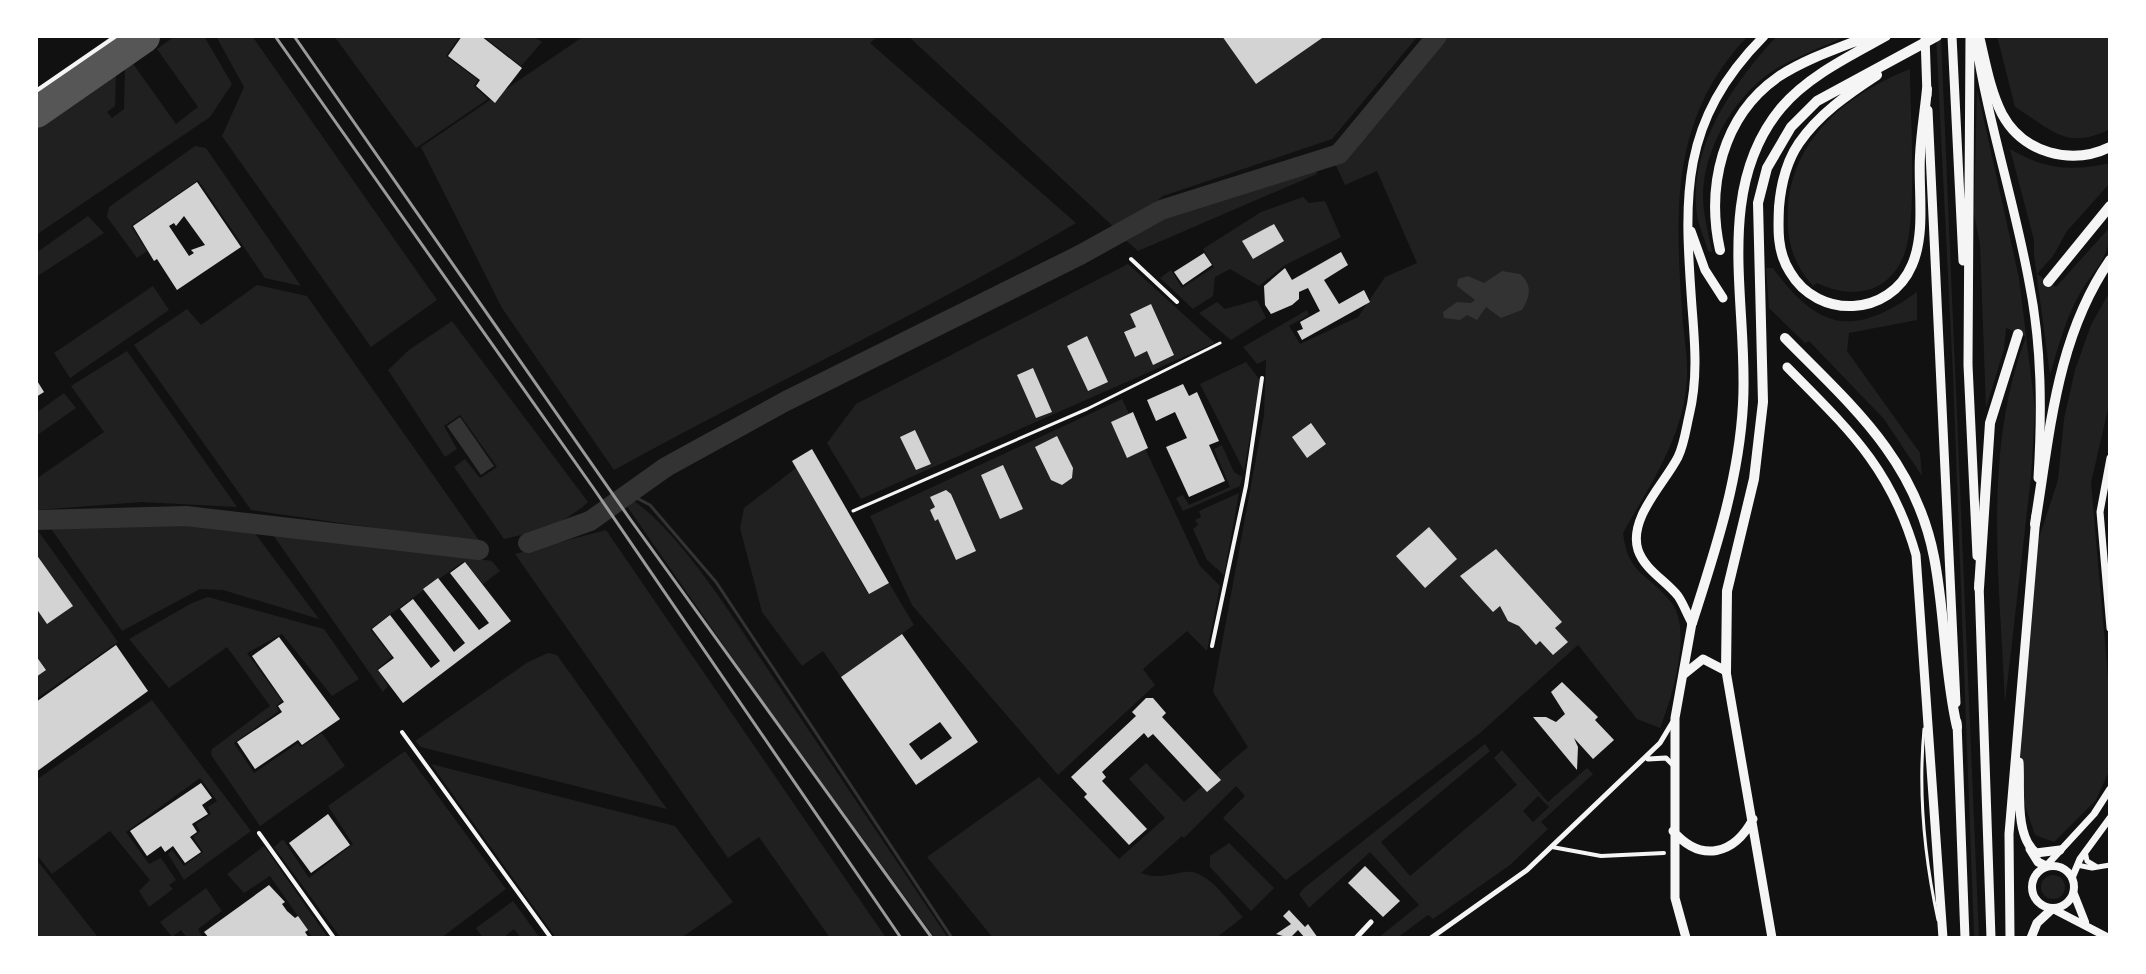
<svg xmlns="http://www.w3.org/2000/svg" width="2146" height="974" font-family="'Archivo Narrow',sans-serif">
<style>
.green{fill:#202020;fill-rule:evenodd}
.water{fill:#333}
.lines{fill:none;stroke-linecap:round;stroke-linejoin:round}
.stream{stroke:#333;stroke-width:3}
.river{stroke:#333;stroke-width:20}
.taxiway{stroke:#565656;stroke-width:32}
.building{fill:#d3d3d3;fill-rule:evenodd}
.service{stroke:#f5f5f5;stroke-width:3}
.pedestrian{stroke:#f5f5f5;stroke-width:4}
.minor{stroke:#f5f5f5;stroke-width:5}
.tertiary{stroke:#f5f5f5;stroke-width:7}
.secondary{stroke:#f5f5f5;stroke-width:8}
.primary{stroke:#f5f5f5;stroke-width:9}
.trunk{stroke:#f5f5f5;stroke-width:9}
.motorway{stroke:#f5f5f5;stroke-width:10}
.rail{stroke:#9a9a9a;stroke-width:3}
</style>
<rect width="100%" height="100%" fill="#111"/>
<path class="green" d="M175 36H204L232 84 210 117 36 235V127L116 71 115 106 107 112 112 118 124 109 125 65 131 61 176 124 198 107 157 49Z
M216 36H252L437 300 371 347 222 136 244 87Z
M334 36H460L446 56 478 80 474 86 488 99 416 148Z
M483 36H533L542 42 521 66Z
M584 36H878L870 43 1076 223C925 312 767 386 614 470L502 308 421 147Z
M908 36H1418L1332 139 1163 196 1117 230Z
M1437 36H1748C1671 116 1675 208 1682 310 1683 332 1688 355 1687 377 1685 435 1650 485 1623 533 1628 575 1648 573 1671 602 1693 629 1672 698 1660 728L1637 719 1578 645 1480 733 1286 880 1223 818 1245 796 1236 786 1184 838 1182 836 1141 873C1158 879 1167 875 1184 872 1208 868 1228 902 1243 917L1216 938H993L927 857 1039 777 1119 859 1165 818 1129 779 1146 763 1184 802 1248 747 1213 692 1264 415 1266 360 1257 364 1243 347 1307 310 1309 315 1289 326 1300 344 1358 317 1385 277 1417 263 1377 171 1345 185 1332 157 1339 154Z
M1777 36H1847C1824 46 1801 55 1779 67 1737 91 1703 148 1703 196 1703 215 1709 234 1712 252L1708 251C1705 239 1699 227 1697 215 1687 148 1734 82 1777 36Z
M1936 36H1941L1979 938 1974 936 1953 375Z
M1997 36H2110V129C2067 151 2052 130 2015 107Z
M1910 69C1910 112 1918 219 1904 255 1888 295 1851 299 1817 283L1813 286C1792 262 1786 239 1788 207 1793 137 1849 93 1910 69Z
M1977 89 2019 278 2035 409 2031 477 2005 703C2000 583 1982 452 2026 337L2006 328 2004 349 1986 408 1980 244 1974 214Z
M195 146 206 148 301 286 265 278 198 180 131 226 147 251 137 258 107 217 109 207Z
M2010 149C2044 169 2071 172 2110 163V183L2067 231 2053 256 2037 274 2056 287 2110 227C2110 260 2095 267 2080 293 2066 318 2058 347 2050 375L2034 255V240Z
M1314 162 1317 174 1138 251 1121 236 1171 208Z
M1303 197 1309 203 1325 201 1341 237 1285 265 1259 286 1230 269 1215 277 1213 296 1193 309 1160 278 1171 270 1182 288 1214 267 1203 249 1261 212Z
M88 216 104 233 36 277V253Z
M1128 264 1215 343 861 499 827 443 856 404Z
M1766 268H1773C1819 331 1854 337 1917 292V320L1849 333 1847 351 1920 453 1922 476 1884 419 1809 341 1805 343 1769 308Z
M257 285 307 296 481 543 251 510 134 345 187 309 201 325Z
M153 286 169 310 70 378 54 353Z
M2110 291V400L2091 483 2110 700V769L2096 800 2054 842 2035 835 2021 794V750L2025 660 2038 541 2058 480 2064 419 2075 370 2091 325Z
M1257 300 1266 318 1231 340 1199 313 1217 302 1225 309Z
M452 321 588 502C565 524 535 532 504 539L454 467 465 459 480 478 497 467 460 415 444 426 457 449 445 457 388 370 409 350Z
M127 351 237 507 142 502 36 510V479L104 432 71 386Z
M1246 362 1260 380 1244 471 1200 384Z
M64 393 76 408 36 436V413Z
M1122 399 1200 566 1220 586 1207 651 1187 631 1143 669 1155 685 1058 775 912 605 870 516Z
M1222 445 1234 472 1242 477 1240 486 1183 511 1176 498 1183 495 1189 505 1230 487 1214 449Z
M796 468 868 594 889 583 914 625 841 677 823 651 802 666 762 612 740 528 744 508Z
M1239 493 1224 575 1207 560 1193 529 1198 525 1195 520 1201 517 1199 511Z
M630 498C682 533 735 621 771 674 830 762 889 850 948 938H935L759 696 624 502Z
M185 522 251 528 319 619 223 590 200 589 122 631 50 527Z
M36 528 118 642 36 699Z
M606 530 886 938H830L759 837 728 858 515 554Z
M271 532 492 561 500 571 483 584 464 561 370 629 392 657 377 669 388 686 383 692Z
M208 597 324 629 359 679 332 696 282 634 247 653 282 701 276 706 279 711 234 743 254 773 298 743 301 747 322 733 345 766 260 826 211 755 212 749 270 706 227 647 169 688 129 639 192 603Z
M548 653 557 655 667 809 421 747 415 741 528 662Z
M152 700 251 831 184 880 168 854 172 850 184 866 203 852 193 837 200 831 196 824 211 814 208 807 217 801 200 778 126 832 149 864 161 858 176 880 169 885 173 889 149 907 139 891 150 880 110 831 52 874 36 854V780Z
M1485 744 1490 751 1381 842 1410 876 1517 785 1494 758 1502 750 1548 802 1587 768 1593 774 1541 822 1548 829 1510 865 1433 919 1428 915 1397 938H1378L1419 905 1370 852 1309 908 1299 894 1304 888ZM1538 796 1549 807 1533 822 1523 811Z
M405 751 506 889 441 938H341L274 847 283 839 309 878 353 844 328 806Z
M431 764 675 826 733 902 681 938H556Z
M1229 843 1274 888 1251 911 1210 867V856Z
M264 846 328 938H313L270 876 244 893 227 874Z
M36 859 97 936 36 938Z
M2041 887a12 12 0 1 1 24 0a12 12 0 1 1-24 0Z
M206 888 222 911 198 929 203 938H187L181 930 172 937 160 922Z
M513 901 540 938H521L514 929 503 938H483L476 928Z"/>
<path class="water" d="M1502 271 1520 274C1533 285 1530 297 1522 310L1501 318 1486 307 1477 320 1467 315 1460 320 1444 318 1443 312 1457 302 1471 303 1475 300 1457 286 1458 279 1468 276 1484 283Z
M460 417 494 466 481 475 447 426Z"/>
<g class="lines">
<path class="stream" d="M629 494 650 505 716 582 952 938"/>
<path class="river" d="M36 520 186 516 479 550
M528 543 590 521 666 467 786 401 1080 255 1161 210 1339 154 1437 36"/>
<path class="taxiway" d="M36 112 144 37"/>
</g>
<path class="building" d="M462 36H481L522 68 495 103 476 86 480 80 448 56Z
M1222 36H1325L1256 84Z
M197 182 241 247 177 290 157 259 154 261 133 226ZM184 216 205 245 191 250 194 253 189 256 169 226 174 223 176 226Z
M1274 224 1284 241 1253 259 1242 241Z
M1341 252 1348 265 1324 280 1339 304 1364 290 1370 302 1302 340 1297 331 1303 329 1300 322 1320 311 1308 288 1299 292V299L1292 305 1271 314 1265 305 1264 286 1285 268 1292 280Z
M1204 253 1212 265 1183 285 1174 272Z
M1151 304 1174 355 1153 365 1147 351 1135 357 1124 332 1136 327 1130 314Z
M1087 336 1108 382 1088 391 1067 346Z
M1033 368 1052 412 1036 418 1017 375Z
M36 379 44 392 36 397Z
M1183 384 1189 396 1197 392 1219 441 1209 445 1225 481 1189 497 1166 447 1187 438 1175 412 1156 421 1147 400Z
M1133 412 1148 448 1127 458 1111 422Z
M1311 423 1326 444 1307 458 1292 437Z
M915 430 931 464 916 470 900 437Z
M1057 436 1073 468 1072 478 1062 485 1051 480 1035 447Z
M812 449 889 583 869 594 792 461Z
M1003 465 1023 509 1000 519 981 475Z
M946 490 951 494 976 551 956 560 938 519 935 521 930 510 935 507 930 497Z
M1429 527 1457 559 1425 588 1396 556Z
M1496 549 1562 622 1555 628 1568 642 1553 655 1540 641 1536 645 1519 626 1508 621 1500 606 1493 612 1460 576Z
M36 554 73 606 47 624 36 608Z
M465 562 511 621 403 703 378 670 394 658 372 629 390 615 431 668 440 661 400 609 413 599 454 652 465 643 423 589 438 578 479 630 489 623 450 573Z
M902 634 978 742 916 785 841 677ZM940 722 952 738 921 760 909 744Z
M279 637 340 719 302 745 298 740 255 769 237 742 282 712 278 706 284 702 252 656Z
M116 645 148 691 36 772V702Z
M36 656 46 670 36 677Z
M1562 682 1598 717 1595 720 1614 740 1593 759 1574 738 1578 747 1577 770 1533 717H1546L1556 722 1565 714 1551 692Z
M1146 698H1153L1166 713 1162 717 1221 780 1207 792 1153 734 1148 738 1144 733 1102 772 1106 777 1102 781 1147 829 1129 845 1084 797 1087 794 1071 777 1136 716 1132 712Z
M201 783 212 798 202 805 208 814 192 824 197 832 190 837 201 852 185 863 173 846 165 852 161 846 147 856 130 831Z
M328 814 350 845 311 873 289 843Z
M1365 866 1400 901 1383 917 1348 883Z
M269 885 285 902 282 904 287 911 295 918 298 916 308 930 305 932 309 938H209L204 932Z
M1289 910 1305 927 1308 924 1318 938H1305L1298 930 1290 938 1276 934 1291 924 1283 916Z"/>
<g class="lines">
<path class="service" d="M853 511 1087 409 1220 343
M1924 729C1918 795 1924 856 1938 920"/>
<path class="pedestrian" d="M36 91 116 36
M1131 259 1177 302
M1212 646 1246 486 1262 378
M402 732 551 938
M259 833 334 938
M1552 847 1601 856 1664 853"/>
<path class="minor" d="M1648 759 1666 758 1674 766
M2085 851 2087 861 2097 867
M2077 865 2092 868 2110 865
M1356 938 1371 922
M1431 938 1527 870 1660 743 1672 723"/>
<path class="tertiary" d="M2110 458 2100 512 2110 628
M2046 866 2094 814 2110 789
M2072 878 2080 859 2110 818"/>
<path class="secondary" d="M2032 887a21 21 0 1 1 42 0a21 21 0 1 1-42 0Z
M2074 894 2085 922
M2053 909 2109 938"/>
<path class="primary" d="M1683 675 1703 659 1726 671 1772 938
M1673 831C1701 863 1734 855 1753 819
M1686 938 1675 898V718L1692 623
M2031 938 2037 923 2052 909"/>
<path class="trunk" d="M1925 36 1927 95
M1952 36 1963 261
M1970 36 1968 365 1977 556
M1975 36C1987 120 2014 199 2029 282 2042 347 2042 412 2038 478
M1928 110 1956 703
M1691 231 1705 270 1723 298
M1787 367C1848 429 1891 467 1916 555L1943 938
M1979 583 1991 938
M1692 623C1687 614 1683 603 1678 596 1665 580 1645 570 1638 550 1628 518 1665 483 1678 457 1684 445 1686 429 1689 416 1698 380 1695 344 1692 307 1684 196 1679 122 1764 36
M1957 722 1965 938
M2019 762C2021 788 2014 835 2036 853L2060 850
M2030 849 2038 862 2046 866
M2010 938 2009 834 2036 516"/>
<path class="motorway" d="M1979 36C1985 61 1990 91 2002 114 2023 153 2071 166 2110 147
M1877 75C1848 94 1819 114 1799 143 1786 162 1781 184 1779 207 1778 229 1777 252 1790 272 1818 320 1890 317 1912 265 1926 233 1918 190 1920 156 1921 133 1925 111 1927 89
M1720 250C1706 187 1722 116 1778 77 1805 59 1839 48 1869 36
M2048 282 2110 206
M1785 338C1851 405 1915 459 1934 557 1945 613 1944 670 1957 727
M2035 524C2050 433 2056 338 2110 260
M1979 588 1990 423 2018 334
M1692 623C1715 551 1739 480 1743 404 1749 307 1712 191 1781 108 1808 76 1850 56 1886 36
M1726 671 1727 591 1754 479 1763 402 1758 203 1767 168 1791 127 1817 101 1937 36"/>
<path class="rail" d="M275 36 594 489 901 938
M294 36 630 519 932 938"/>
</g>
<rect width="2146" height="974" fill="none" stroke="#ffffff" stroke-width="76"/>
</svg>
